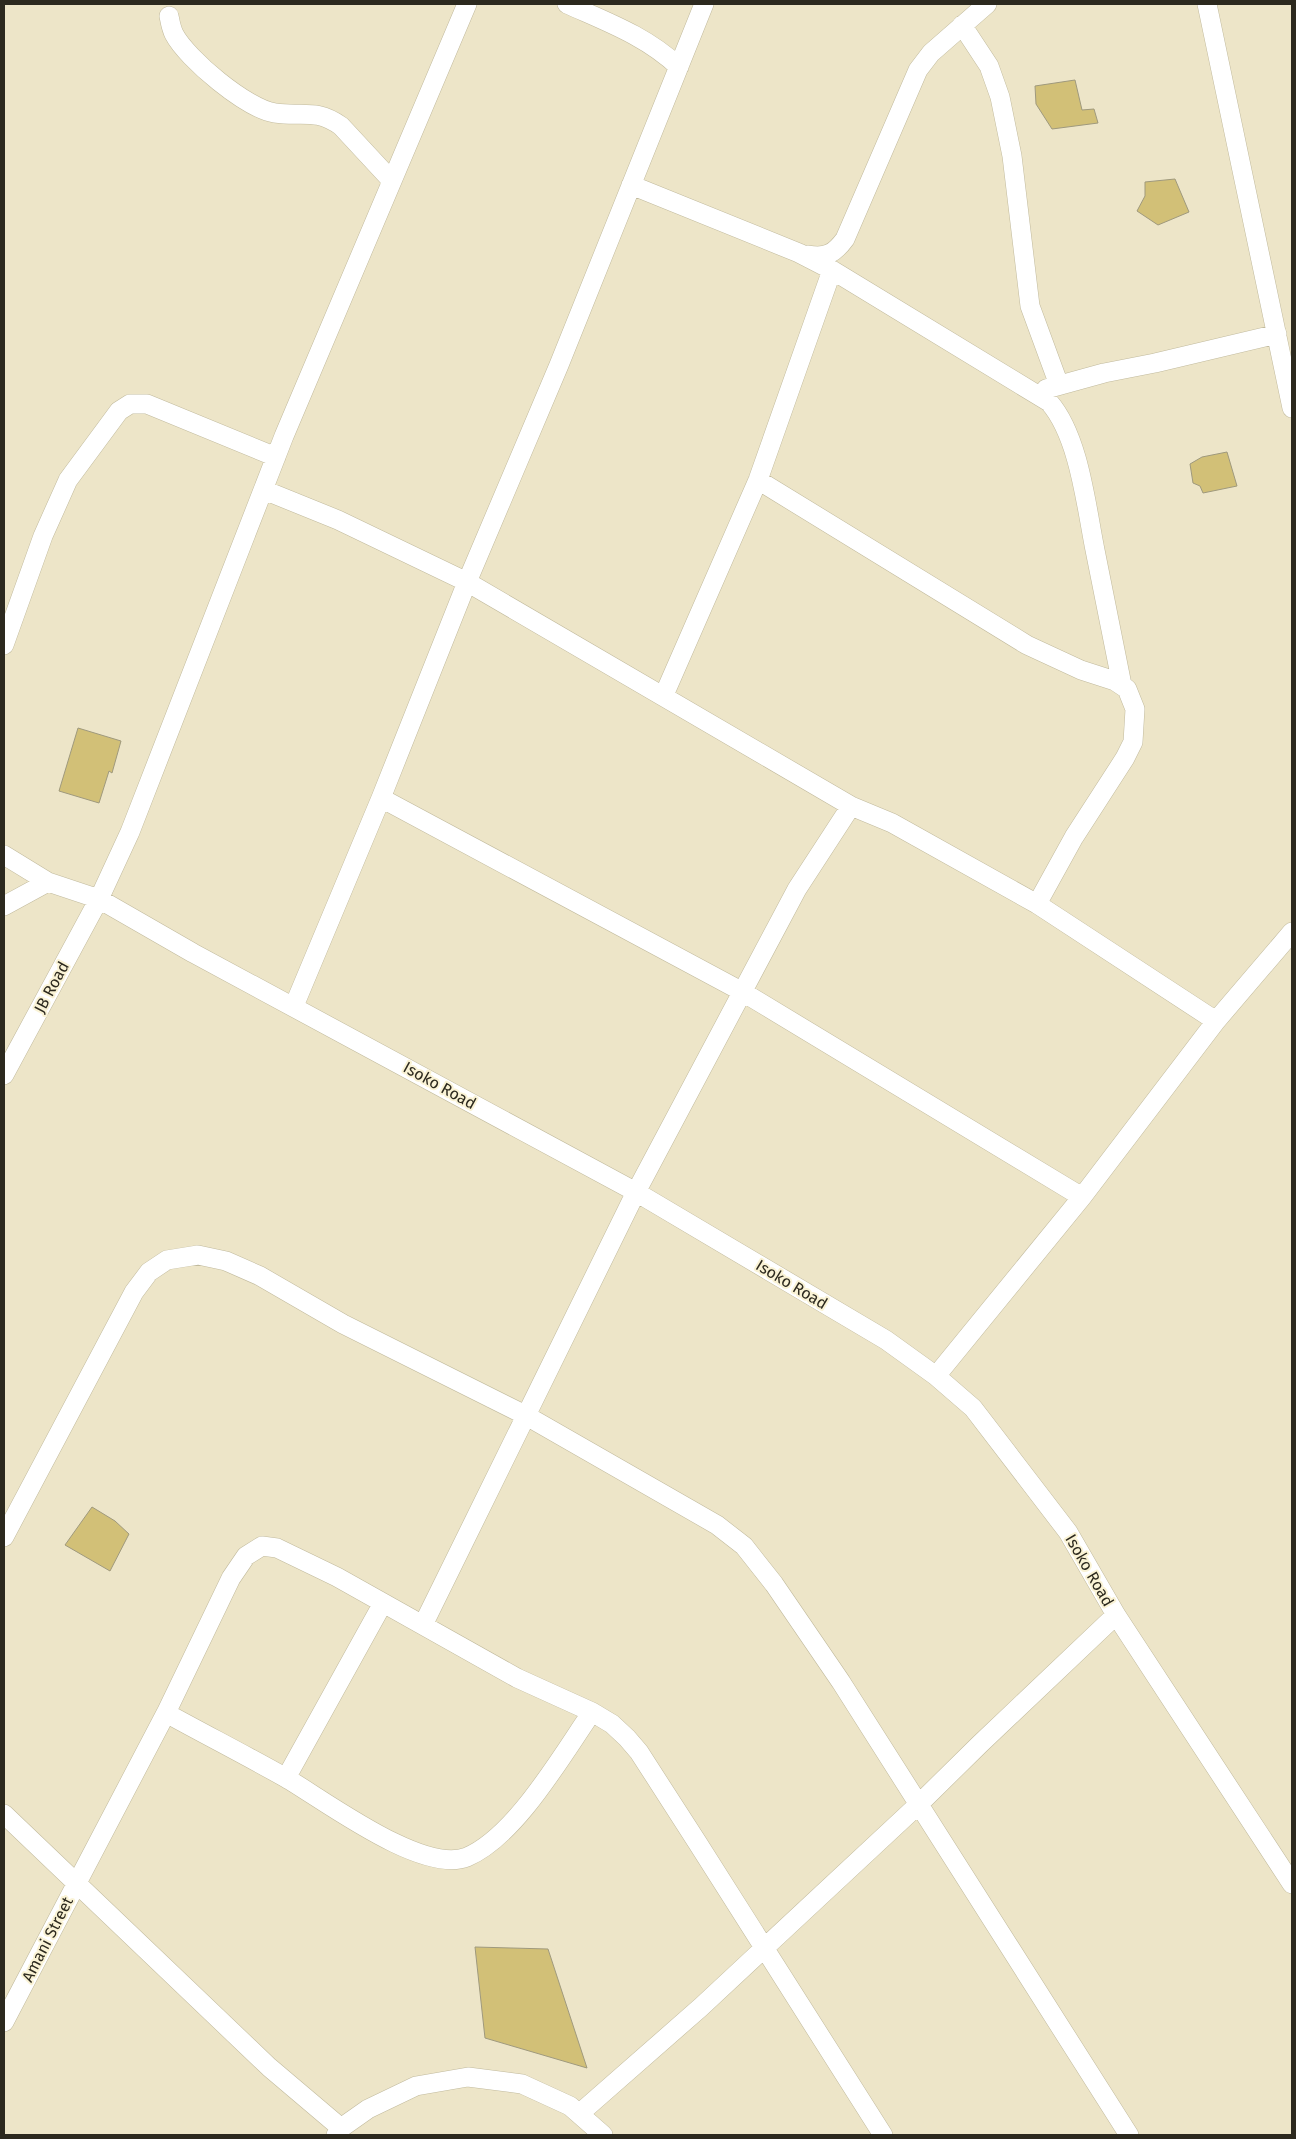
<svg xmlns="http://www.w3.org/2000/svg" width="1296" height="2139" font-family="'Fira Sans',sans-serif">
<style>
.building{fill:#d2c077;stroke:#9f997d}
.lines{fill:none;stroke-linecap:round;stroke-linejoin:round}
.minor-casing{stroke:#c1ba9d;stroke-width:20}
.minor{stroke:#fff;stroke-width:19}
.labels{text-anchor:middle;stroke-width:4;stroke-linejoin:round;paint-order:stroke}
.street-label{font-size:16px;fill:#2c291e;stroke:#faf3d5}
</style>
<rect width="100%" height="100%" fill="#ede5c8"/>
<path class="building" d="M1075 80 1082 110 1094 109 1098 123 1052 129 1036 104 1035 86Z
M1175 179 1189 212 1158 225 1137 211 1145 196V182Z
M1227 452 1237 486 1203 493 1200 486 1193 483 1190 464 1202 457Z
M78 728 121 741 112 773 109 771 99 803 59 791Z
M92 1507 115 1521 129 1534 110 1571 65 1545Z
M475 1947 548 1949 587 2068 485 2038Z"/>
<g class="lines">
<g class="minor-casing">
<path id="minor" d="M567 4C607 22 646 36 679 67
M1207 4 1292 408
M169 16C170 21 171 28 174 34 187 59 247 109 275 113 302 117 316 108 341 126L392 181
M962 25 989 66 1000 97 1012 156 1030 306 1059 385
M631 185 799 253 832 270 1049 402C1079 436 1086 505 1095 550 1104 595 1113 640 1122 685
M808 255C826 258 834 254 845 239L918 70 931 53 987 4
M1046 389 1104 373 1155 363 1277 334
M758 480 1027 645 1081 670 1115 681 1127 689 1135 709 1133 742 1125 758 1074 837 1037 904
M264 490 338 520 467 582 851 806 892 823 1037 904 1216 1021
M4 645 43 536 68 480 119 411 130 404H147L276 457
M664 695 758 480 832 270
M381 798 741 991 1082 1197
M4 855 48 882 99 899 193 953 636 1192 886 1340 936 1376 973 1408 1068 1532 1116 1615 1292 1884
M4 906 48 882
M294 1006 381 798 467 582 559 365 704 4
M4 1075 99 899 130 832 284 436 467 4
M936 1376 1082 1197 1216 1021 1292 932
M4 1537 134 1292 149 1272 167 1260 198 1255 226 1261 260 1276 343 1324 525 1415 717 1525 744 1546 774 1584 841 1682 1129 2135
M423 1625 636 1192 797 889 851 806
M166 1713C206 1735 247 1756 286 1778 324 1800 423 1875 467 1857 516 1836 562 1755 592 1712
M286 1778 383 1603
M4 1814 269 2067 341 2128
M4 2022 166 1713 231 1578 246 1556 262 1546 277 1548 337 1577 517 1678 592 1712 612 1724 627 1738 639 1752 697 1842 883 2135
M579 2114 701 2007 919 1804 980 1744 1116 1615
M336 2135 341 2128 368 2109 416 2086 468 2077 522 2084 570 2106 603 2135"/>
</g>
<use href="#minor" class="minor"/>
</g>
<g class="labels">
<g class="street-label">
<text transform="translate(51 987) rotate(-62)" y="6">JB Road</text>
<text transform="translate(440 1085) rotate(29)" y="6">Isoko Road</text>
<text transform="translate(792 1284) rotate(31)" y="6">Isoko Road</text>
<text transform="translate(1090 1570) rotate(60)" y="6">Isoko Road</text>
<text transform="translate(47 1939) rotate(-63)" y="6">Amani Street</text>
</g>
</g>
<rect width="1296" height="2139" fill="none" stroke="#2c291e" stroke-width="10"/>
</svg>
